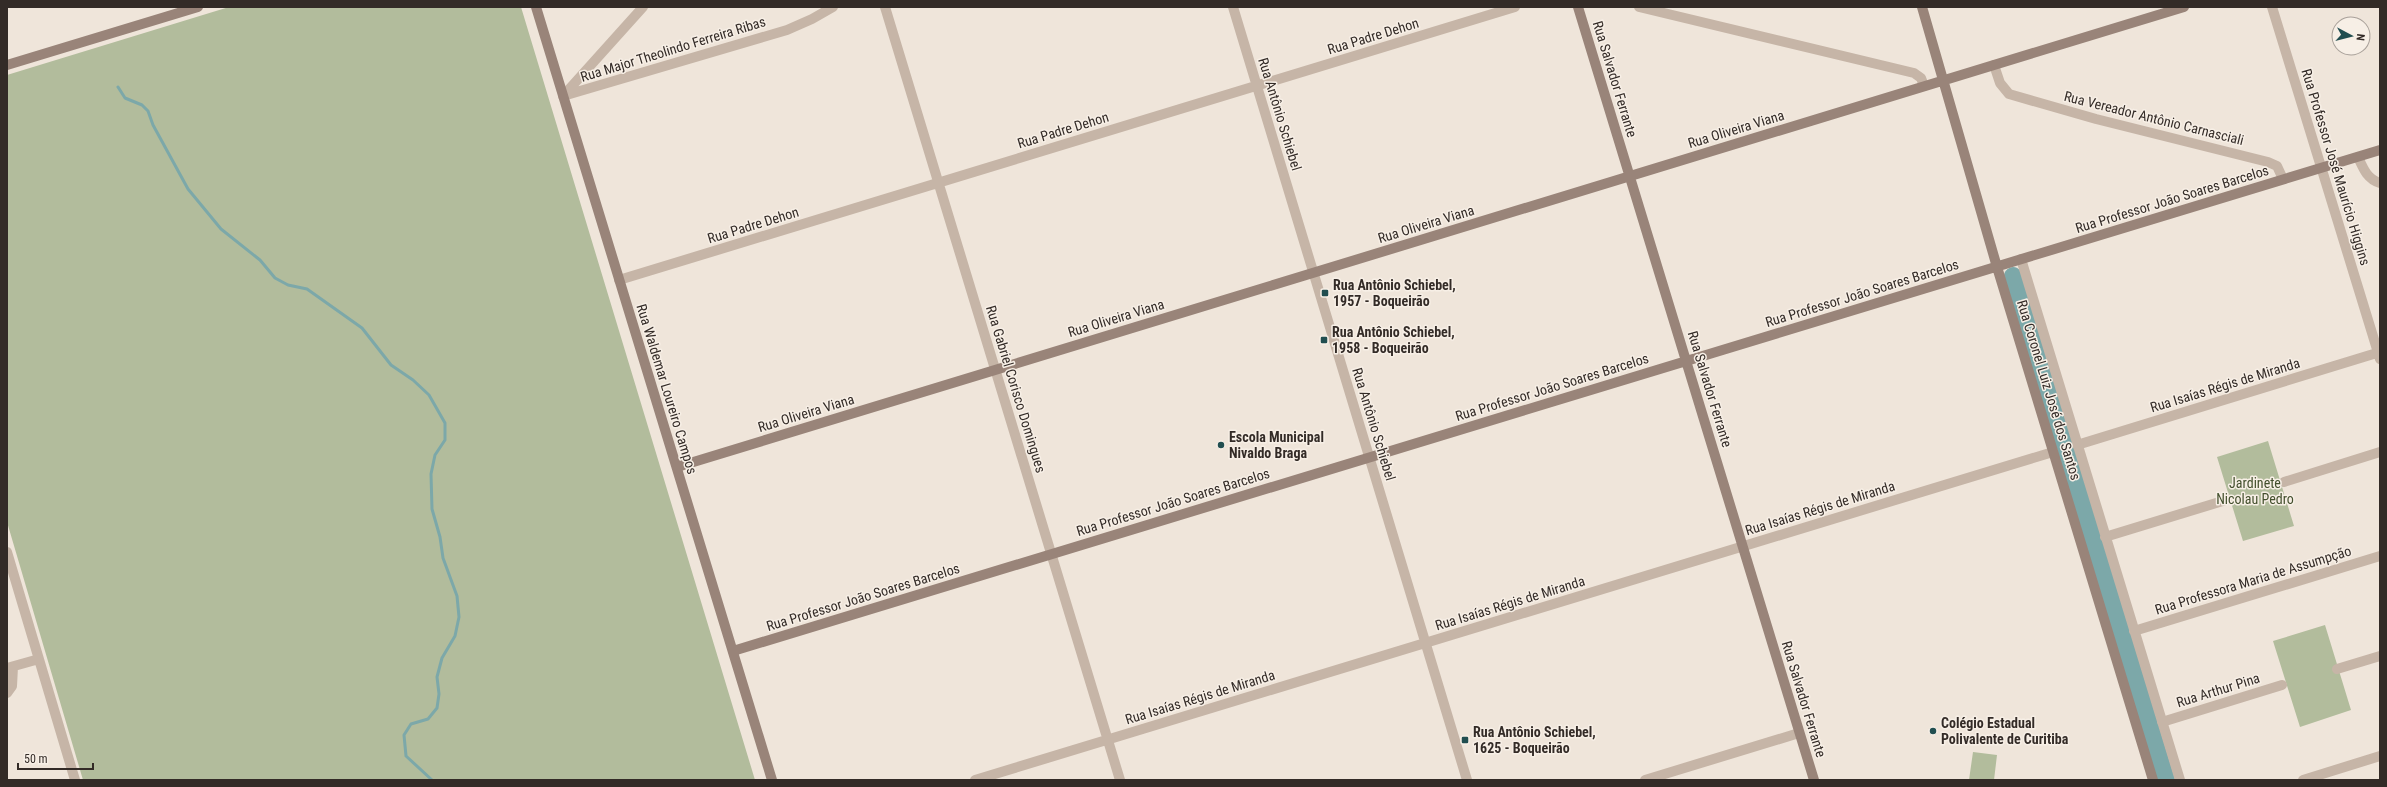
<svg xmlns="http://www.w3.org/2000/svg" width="2387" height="787" font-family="'Roboto Condensed',sans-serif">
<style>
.green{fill:#b2bc9c}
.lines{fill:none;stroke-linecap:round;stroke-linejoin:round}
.stream{stroke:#7ca8a9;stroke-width:3}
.river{stroke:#7ca8a9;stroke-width:18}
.minor{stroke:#c6b5a7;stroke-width:10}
.secondary{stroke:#998479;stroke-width:10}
.poi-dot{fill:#214e50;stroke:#f7efe6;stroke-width:1.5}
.labels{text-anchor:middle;stroke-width:3;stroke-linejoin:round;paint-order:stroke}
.street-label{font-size:14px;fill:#332b27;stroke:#f7efe6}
.poi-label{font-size:14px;font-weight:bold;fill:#332b27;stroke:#f7efe6;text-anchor:start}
.park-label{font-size:14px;fill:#434f2d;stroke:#f7efe6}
</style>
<rect width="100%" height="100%" fill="#efe5da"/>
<path class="green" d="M229 7H521L755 780H83L7 522V75Z
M2268 441 2294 526 2243 541 2217 457Z
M2325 625 2351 710 2300 727 2273 641Z
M1973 752 1997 755 1994 780H1969Z"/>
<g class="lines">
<path class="stream" d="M118 87 125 98 142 105 148 111 153 125 188 189 221 229 260 260 275 278 288 285 307 289 362 328 391 365 413 380 429 395 445 423V440L435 455 431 474 432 509 440 537 443 558 457 596 459 617 455 636 442 658 437 677 439 694 437 708 428 719 411 724 404 735 406 756 432 780"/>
<path class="river" d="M2013 276 2166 780"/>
<path class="minor" d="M885 7 1120 780
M1233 7 1467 780
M1639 7 1914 73 1921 78 1924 86
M2272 7 2380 359
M1994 65 2000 83 2009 94 2096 119 2268 162 2277 166 2283 179
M563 96 787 30 812 19 833 7
M563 96 643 7
M2358 157C2363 168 2367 179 2380 183
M2021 259 2180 780
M619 280 1515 7
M2077 445 2380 352
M2284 482 2380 452
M2105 537 2226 500
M7 552 75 780
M2134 631 2380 556
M7 668 39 659
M2337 669 2380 656
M7 693 12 686 13 667
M2162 722 2282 685
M975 780 2053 452
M1645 780 1799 733
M2303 780 2380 756"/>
<path class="secondary" d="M536 7 772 780
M1578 7 1814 780
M1922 7 1997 267 2153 780
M7 65 198 7
M677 467 2184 7
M733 651 2380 150"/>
</g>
<g class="poi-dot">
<rect x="1321" y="289" width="8" height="8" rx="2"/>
<rect x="1320" y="336" width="8" height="8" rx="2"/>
<circle cx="1221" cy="445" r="4"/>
<circle cx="1933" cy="731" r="4"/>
<rect x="1461" y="736" width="8" height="8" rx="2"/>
</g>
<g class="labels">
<g class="street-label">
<text transform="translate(1373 36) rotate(-17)" y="5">Rua Padre Dehon</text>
<text transform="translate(673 49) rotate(-17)" y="5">Rua Major Theolindo Ferreira Ribas</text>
<text transform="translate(1615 79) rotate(73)" y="5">Rua Salvador Ferrante</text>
<text transform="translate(1280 114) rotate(73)" y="5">Rua Antônio Schiebel</text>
<text transform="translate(2154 118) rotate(14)" y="5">Rua Vereador Antônio Carnasciali</text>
<text transform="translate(1736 129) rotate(-17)" y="5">Rua Oliveira Viana</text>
<text transform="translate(1063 130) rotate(-17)" y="5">Rua Padre Dehon</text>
<text transform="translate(2336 167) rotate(73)" y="5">Rua Professor José Maurício Higgins</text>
<text transform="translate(2172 199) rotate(-17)" y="5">Rua Professor João Soares Barcelos</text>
<text transform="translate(1426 224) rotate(-17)" y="5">Rua Oliveira Viana</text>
<text transform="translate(753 225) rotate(-17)" y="5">Rua Padre Dehon</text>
<text transform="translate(1862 293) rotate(-17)" y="5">Rua Professor João Soares Barcelos</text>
<text transform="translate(1116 318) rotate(-17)" y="5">Rua Oliveira Viana</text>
<text transform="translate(2225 385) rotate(-17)" y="5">Rua Isaías Régis de Miranda</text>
<text transform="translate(1552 387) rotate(-17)" y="5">Rua Professor João Soares Barcelos</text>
<text transform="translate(667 389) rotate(73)" y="5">Rua Waldemar Loureiro Campos</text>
<text transform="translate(1016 389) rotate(73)" y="5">Rua Gabriel Corisco Domingues</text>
<text transform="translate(1710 389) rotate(73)" y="5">Rua Salvador Ferrante</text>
<text transform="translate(2049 390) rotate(73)" y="5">Rua Coronel Luiz José dos Santos</text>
<text transform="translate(806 413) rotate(-17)" y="5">Rua Oliveira Viana</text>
<text transform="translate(1374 424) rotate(73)" y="5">Rua Antônio Schiebel</text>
<text transform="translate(1173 502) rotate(-17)" y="5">Rua Professor João Soares Barcelos</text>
<text transform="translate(1820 508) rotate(-17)" y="5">Rua Isaías Régis de Miranda</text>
<text transform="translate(2253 580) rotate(-17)" y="5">Rua Professora Maria de Assumpção</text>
<text transform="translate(863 597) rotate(-17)" y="5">Rua Professor João Soares Barcelos</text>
<text transform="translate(1510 603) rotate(-17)" y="5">Rua Isaías Régis de Miranda</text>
<text transform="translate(2218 690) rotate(-17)" y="5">Rua Arthur Pina</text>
<text transform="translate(1200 697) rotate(-17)" y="5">Rua Isaías Régis de Miranda</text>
<text transform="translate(1804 699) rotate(73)" y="5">Rua Salvador Ferrante</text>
</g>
<g class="poi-label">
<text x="1333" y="290">Rua Antônio Schiebel,<tspan x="1333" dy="16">1957 - Boqueirão</tspan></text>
<text x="1332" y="337">Rua Antônio Schiebel,<tspan x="1332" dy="16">1958 - Boqueirão</tspan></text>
<text x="1229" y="442">Escola Municipal<tspan x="1229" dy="16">Nivaldo Braga</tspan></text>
<text x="1941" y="728">Colégio Estadual<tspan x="1941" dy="16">Polivalente de Curitiba</tspan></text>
<text x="1473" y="737">Rua Antônio Schiebel,<tspan x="1473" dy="16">1625 - Boqueirão</tspan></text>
</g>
<g class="park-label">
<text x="2255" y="488">Jardinete<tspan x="2255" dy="16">Nicolau Pedro</tspan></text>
</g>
</g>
<rect width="2387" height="787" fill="none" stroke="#332b27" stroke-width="16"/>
<g transform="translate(2351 36) rotate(97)"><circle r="19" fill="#f7efe6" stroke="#a9a19a"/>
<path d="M0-3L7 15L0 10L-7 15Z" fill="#214e50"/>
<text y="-6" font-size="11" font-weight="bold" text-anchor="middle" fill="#332b27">N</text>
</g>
<path d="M18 763v6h75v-6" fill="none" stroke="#332b27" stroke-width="2"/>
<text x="24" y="763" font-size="12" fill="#332b27" stroke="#f7efe6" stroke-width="3" paint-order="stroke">50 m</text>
</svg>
